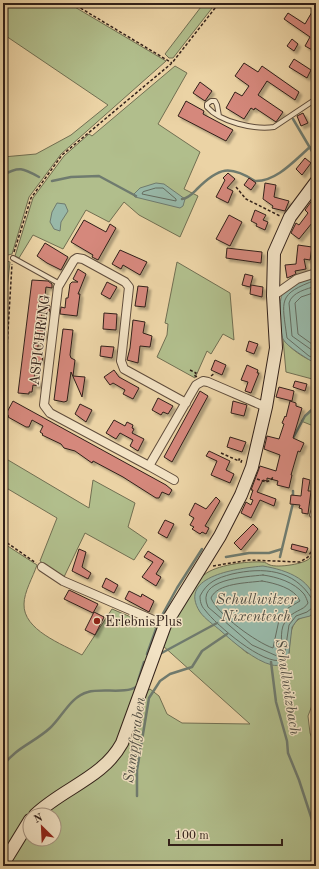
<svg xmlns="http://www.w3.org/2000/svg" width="319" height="869" font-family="'Old Standard TT',serif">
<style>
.green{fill:#b1be8c;stroke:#716f52}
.water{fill:#98b8a8;stroke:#6f7b6f}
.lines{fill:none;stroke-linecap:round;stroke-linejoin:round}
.shore{stroke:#646c60;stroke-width:1}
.stream{stroke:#6f7b6f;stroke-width:2.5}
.building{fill:#d5887c;stroke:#312019;filter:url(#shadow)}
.lane-casing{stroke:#604d3c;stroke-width:6}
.street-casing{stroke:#604d3c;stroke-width:10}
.secondary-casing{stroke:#312019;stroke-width:14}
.path{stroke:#312019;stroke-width:1.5;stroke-dasharray:3 2;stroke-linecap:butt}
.lane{stroke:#f2e2c4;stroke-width:4}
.street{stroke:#f2e2c4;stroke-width:8}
.secondary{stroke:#f2e2c4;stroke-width:12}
.poi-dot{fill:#8f2418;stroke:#f2e2c4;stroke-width:1.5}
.labels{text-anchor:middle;stroke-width:3;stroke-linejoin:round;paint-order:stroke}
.street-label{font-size:14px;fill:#312019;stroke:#f2e2c4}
.poi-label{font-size:14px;fill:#312019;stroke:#f2e2c4;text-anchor:start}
.water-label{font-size:15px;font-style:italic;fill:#504e44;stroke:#f2e2c4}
</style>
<defs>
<filter id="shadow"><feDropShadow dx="3" dy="3" stdDeviation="1" flood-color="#0004"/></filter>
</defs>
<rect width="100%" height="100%" fill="#ebd3a5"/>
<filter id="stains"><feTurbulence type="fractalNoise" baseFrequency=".005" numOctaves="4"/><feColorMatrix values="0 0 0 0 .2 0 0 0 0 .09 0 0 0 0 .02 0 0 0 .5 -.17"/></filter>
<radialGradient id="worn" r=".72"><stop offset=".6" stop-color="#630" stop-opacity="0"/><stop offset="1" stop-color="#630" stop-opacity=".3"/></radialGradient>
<path class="green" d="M3 3H68L166 61 61 154 29 197 12 254 8 255 3 252V157L36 154 71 135 108 105 3 34Z
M204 3H216L173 58H169L165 54Z
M175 66 187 73 158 124 200 152 184 189 198 196 180 237 139 215 124 202 109 222 86 210 63 249 33 235 19 258 15 256 33 198 64 156 89 134 92 136Z
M7 261 10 262 3 327V292Z
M177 262 230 293 234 340 223 334 211 354 207 351 195 378 157 357 167 335 168 324 165 323Z
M283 339C289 348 306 360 316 362V380L286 372Z
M316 404V427L301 421Z
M3 457 89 508 93 480 135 503 128 527 147 540 134 560 85 533 64 577 40 561 57 518 3 486Z
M316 508V602L312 590 201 612 247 653H289C290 642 289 625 299 619 307 615 309 616 316 609V695L308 716 310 733 316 749V866H5L30 826V839H54V815H42L99 777 113 764 144 693 150 689 159 696 167 714 182 723 250 724 162 645C170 626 188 589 204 575 215 565 248 561 262 562 266 562 267 564 270 565 278 568 305 564 310 558 319 547 311 522 316 508Z
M3 543 37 565C33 577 24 592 24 604 23 630 62 644 82 655L112 609 157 628 122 735 106 760 48 800 3 856Z"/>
<path class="water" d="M156 183 164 184 185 199 183 206 180 208 135 197 133 195 140 188Z
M57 203 65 204 68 211 61 222 60 231 54 229 50 222 52 212Z
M316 276V362L315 363C309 360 286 346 283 339 280 332 278 299 283 293 291 283 305 280 316 276Z
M263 566C287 570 316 580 316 609L310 616 298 619 292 627 289 653 284 665C280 665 275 666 272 665 255 661 233 642 221 631 214 625 205 619 200 612 176 575 241 568 263 566Z"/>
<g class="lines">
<path class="shore" d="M156 188H163L176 199V201L142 194 143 192Z
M316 280C277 294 282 300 287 338L309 356 316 359
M316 286C307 289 292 292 289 303L292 336 316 353
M316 292 301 297 295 303 298 334 316 347
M263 575C277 577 294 582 304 594 306 597 307 600 308 603 304 611 292 610 285 622 278 632 285 647 277 656L252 645 208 607C195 579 245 577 263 575Z
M262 581C274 583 295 588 300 601L288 608 279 620 273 648C257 643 217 614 211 598 217 583 247 583 262 581Z
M316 600 312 599C294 569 263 567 232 574 217 578 207 582 200 596 200 601 201 606 205 610 216 625 264 666 282 660L285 652 289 625 296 616 307 612 312 608 316 607"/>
<path class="stream" d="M293 119 316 158
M3 175C19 166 23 168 39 177
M52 181 71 177 99 176 136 196
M182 199C189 198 193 193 197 189 219 167 230 165 255 181 276 182 295 160 310 147
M293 438 305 416 316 406
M293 498V491
M226 557 249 553H269L282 549
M280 557 293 503
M160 619 177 588 202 549
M147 654 156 629
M158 655 217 623
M271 662 276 702 287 741 288 753 299 780 315 829 316 854
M138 681 144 662
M3 766C15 748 35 742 50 728 62 717 71 696 88 692 101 688 126 694 136 687
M3 784 5 792 3 799
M137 796V770L149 698 160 681 170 674 192 667 202 651 227 634
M313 866 316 855"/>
</g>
<path class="building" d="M316 5V52L305 46 310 37 284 19 288 13 305 24Z
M292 39 298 44 294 51 287 46Z
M294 59 311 70 307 78 289 67Z
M244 63 258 72 262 66 299 92 295 100 267 81 258 95 283 112 276 122 255 108 254 110 251 108 244 119 226 108 235 92 242 96 249 86 235 76Z
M200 82 212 91 205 101 193 93Z
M186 101 204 111 203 114 233 130 226 141 178 116Z
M303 113 308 123 301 126 297 116Z
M305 158 311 163 302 175 296 169Z
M228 173 235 179 227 188 233 191 228 203 216 197 225 180 223 178Z
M249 178 256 183 251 190 244 185Z
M265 183 276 185 274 197 289 201 285 211 272 208 273 206 263 199Z
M316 195V226L312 223 299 239 291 233 296 223 299 225 308 213 305 210Z
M255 210 266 215 263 220 268 222 265 230 256 226 257 224 251 221Z
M229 215 242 222 230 246 216 239Z
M84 220 106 232 110 224 116 228 98 260 92 257 93 255 71 242Z
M45 243 68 257 61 270 47 263 37 256Z
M298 245 312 247 310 260 304 259 306 269 295 271 296 274 287 278 285 265 296 264Z
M227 248 262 252 261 263 226 258Z
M120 250 147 262 140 275 123 265 121 269 112 264Z
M78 269 86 274 78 294H80L77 316 60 314 61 307 65 308 66 298H68L70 284 72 282H78L73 279Z
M245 274 253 276 250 287 242 285Z
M32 280 48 281 52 284V288L46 287 44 305 50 306 49 312H42L40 330 46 331 45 337H39L37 355H43L42 362 36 361 34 379 39 380V386L33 385 32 392H29V394L18 393Z
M107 282 117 287 110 299 101 294Z
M251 285 263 287 262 297 250 294Z
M138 286 148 287 145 307 135 306Z
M104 313 117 314 116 330 103 329Z
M133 320 145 322 143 333 152 336 150 347 140 346 138 363 127 360 130 348Z
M63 329 73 330 70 355 71 358 75 360 73 376 85 377 82 397 71 372 67 401 64 402 54 400Z
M249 341 258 344 254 354 246 351Z
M101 346 114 347 112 358 100 356Z
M215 360 226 365 222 375 211 370Z
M247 365 258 370 257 373H259L251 393 245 391 248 382 241 380Z
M114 370 119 377 139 388 133 399 123 394 125 390 113 383 110 385 104 377Z
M295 381 307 384 305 391 293 387Z
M279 387 294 391 292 401 276 397Z
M200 391 208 396 172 462 164 457Z
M158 398 173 406 168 414 163 412 161 415 152 410Z
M13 401 166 485 172 490 169 495 162 492 159 498H156L123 477 93 461 92 463 75 451 64 448 61 444 42 435 43 434 40 432 43 426 32 420 29 427H26L8 417 9 416 6 414Z
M233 401 247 405 244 416 231 413Z
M290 401 296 403V406L302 408 293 438 304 443 300 452 298 451 291 475H292L289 488 277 485 278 481 267 478V481L263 480 257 492 276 499 274 506 260 500 251 518 241 513 246 502 251 505 253 500 250 499 253 490H251L260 466 276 471 280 455 264 449 267 436 279 439 284 424 282 423 285 416 286 417Z
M80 404 92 410 86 422 75 414Z
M114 420 125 426 127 422 133 425 132 428 134 429 132 433 144 439 138 451 130 446 133 440 120 433 116 439 106 433Z
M230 437 246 442 242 452 227 447Z
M209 451 230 461 226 470 234 474 230 483 211 475 217 461 206 456Z
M303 478 310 480 308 491H311L308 514 302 513V509L299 508 300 505 290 504 291 495 301 496Z
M216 497 220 501 205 526 209 528 206 534 202 532 200 534 192 529 194 527 190 525 194 518 189 515 195 503 206 509Z
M165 520 174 524 167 538 158 533Z
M253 524 258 529 241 550 234 543Z
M292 544 308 548 306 553 291 549Z
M79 549 86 552 82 567 91 573 88 579 72 571Z
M148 551 164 561 156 574 161 577 156 586 142 577 153 562 144 557Z
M106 578 118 585 114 593 102 587Z
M69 590 98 604 93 613 64 599Z
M129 591 141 597 142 594 154 601 149 612 125 599Z
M94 612 104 617 95 635 85 630Z"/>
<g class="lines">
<g class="lane-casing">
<path id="lane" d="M219 116 217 105 215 101H211L207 104V107C220 122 255 130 274 127L316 99
M13 258 60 284
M312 515 316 504"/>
</g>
<g class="street-casing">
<path id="street" d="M273 296 297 279 316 273
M186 403 124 369 121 361 129 287 125 282 83 259 77 258 74 260 58 287 44 405 50 413 149 466 196 385 203 381 208 382 266 407
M149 466 174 480
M42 567 63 581 165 625"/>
</g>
<g class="secondary-casing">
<path id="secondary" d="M35 815C63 788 103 778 122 743L165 625 220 536 241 495 252 467 266 407 276 348 273 296 274 253 290 217 316 182
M3 864 30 820"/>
</g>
<path class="path" d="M72 3 172 63
M236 187 246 199 280 216
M14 252 31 198 62 155 172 63 219 3
M3 369 7 348 12 264
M190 370 196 373 194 375 197 377
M211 376 215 373
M221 453 239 461V459L242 460 241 462 243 463
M257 479 266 482 271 480 273 477
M3 540 36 563
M213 566 249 560 300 562 308 557 312 550V521"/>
<use href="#lane" class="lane"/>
<use href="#street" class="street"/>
<use href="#secondary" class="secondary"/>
</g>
<circle class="poi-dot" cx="97" cy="621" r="4"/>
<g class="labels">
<g class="street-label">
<text transform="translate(39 340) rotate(-83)" y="5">ASPICHRING</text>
</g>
<g class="poi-label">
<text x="105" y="626">ErlebnisPlus</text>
</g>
<g class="water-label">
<text x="256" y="604">Schullwitzer<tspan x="256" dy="17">Nixenteich</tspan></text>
<text transform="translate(288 687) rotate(81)" y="5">Schullwitzbach</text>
<text transform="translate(134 740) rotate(-82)" y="5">Sumpfgraben</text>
</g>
</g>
<rect width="319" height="869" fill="none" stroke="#ebd3a5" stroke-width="16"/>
<rect x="4" y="4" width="311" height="861" fill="none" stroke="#312019" stroke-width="2"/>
<rect x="8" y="8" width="303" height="853" fill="none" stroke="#312019"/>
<g transform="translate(42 827) rotate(336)"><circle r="19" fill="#f2e2c4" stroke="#a59480"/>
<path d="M0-3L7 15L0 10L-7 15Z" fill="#8f2418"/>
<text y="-6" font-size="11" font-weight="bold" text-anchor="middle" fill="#312019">N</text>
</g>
<path d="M169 839v6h113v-6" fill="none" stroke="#312019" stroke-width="2"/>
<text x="175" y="839" font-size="12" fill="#312019" stroke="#f2e2c4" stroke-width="3" paint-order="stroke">100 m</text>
<rect width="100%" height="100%" filter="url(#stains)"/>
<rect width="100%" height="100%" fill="url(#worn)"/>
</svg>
